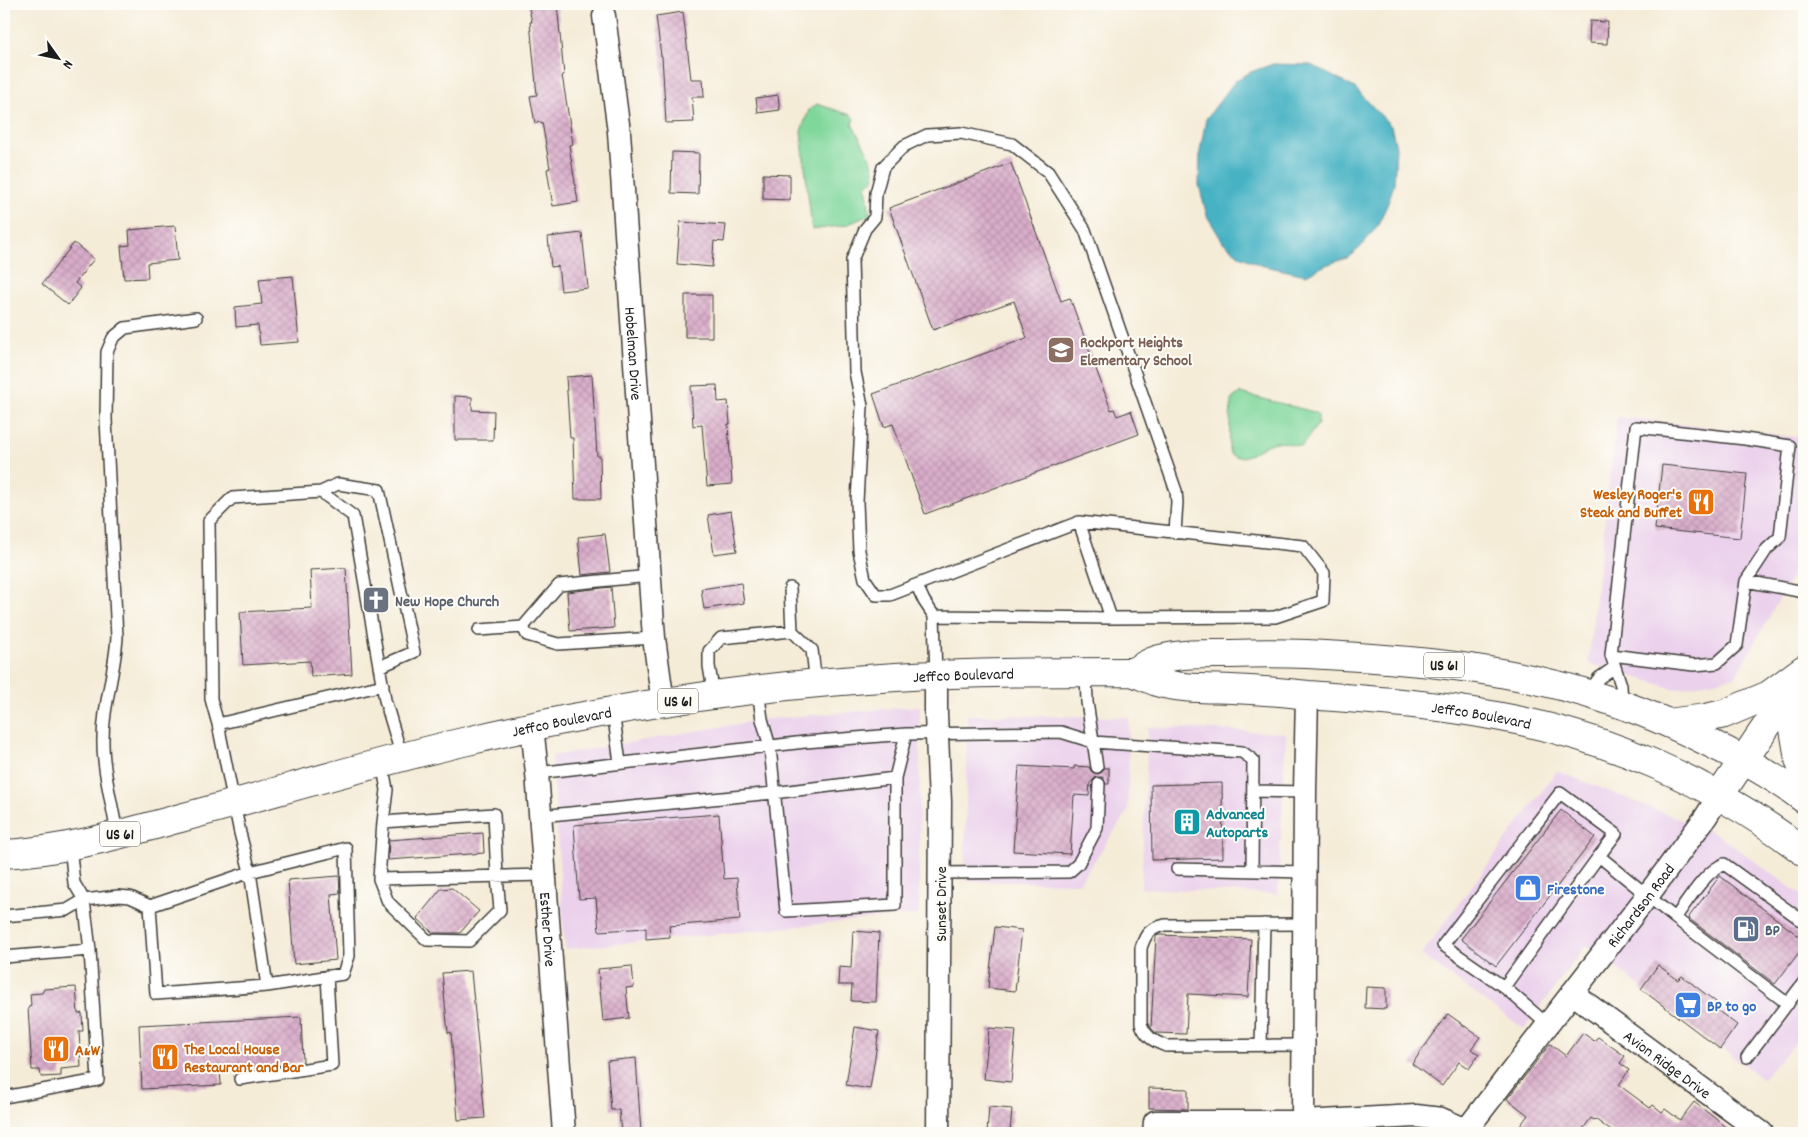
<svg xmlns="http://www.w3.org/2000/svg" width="1808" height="1137" font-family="Dekko,sans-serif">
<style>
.built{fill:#ebd1ec}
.green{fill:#80d79b;stroke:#4e7a5c}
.water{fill:#46b2c4;stroke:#316770}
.building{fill:url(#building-cross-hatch)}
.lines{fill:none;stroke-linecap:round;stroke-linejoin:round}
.lane-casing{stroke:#3d3b38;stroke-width:14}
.street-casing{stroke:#3d3b38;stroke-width:25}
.secondary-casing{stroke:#3d3b38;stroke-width:30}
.primary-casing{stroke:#3d3b38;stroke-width:30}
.lane{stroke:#fff;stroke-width:11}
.street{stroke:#fff;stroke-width:22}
.secondary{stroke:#fff;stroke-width:28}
.primary{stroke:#fff;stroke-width:28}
.labels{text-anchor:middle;stroke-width:4;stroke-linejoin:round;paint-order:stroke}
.shield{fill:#fdfcf7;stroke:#605f5e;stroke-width:1}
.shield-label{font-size:15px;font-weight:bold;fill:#1c1c1c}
.education-label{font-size:16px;font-weight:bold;fill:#785e54;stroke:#fdfcf7;text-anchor:start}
.street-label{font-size:16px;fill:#1c1c1c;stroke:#fdfcf7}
.food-label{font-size:16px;font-weight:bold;fill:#c56008;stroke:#fdfcf7;text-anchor:start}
.worship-label{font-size:16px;font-weight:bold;fill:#5b616d;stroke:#fdfcf7;text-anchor:start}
.culture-label{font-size:16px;font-weight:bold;fill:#0d838f;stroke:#fdfcf7;text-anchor:start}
.shop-label{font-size:16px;font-weight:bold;fill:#366cbe;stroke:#fdfcf7;text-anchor:start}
.service-label{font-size:16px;font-weight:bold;fill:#4e5e75;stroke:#fdfcf7;text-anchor:start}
</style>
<defs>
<pattern id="building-cross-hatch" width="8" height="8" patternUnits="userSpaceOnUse" patternTransform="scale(1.25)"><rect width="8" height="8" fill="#d9adca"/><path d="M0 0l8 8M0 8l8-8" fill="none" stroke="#ba94ad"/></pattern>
</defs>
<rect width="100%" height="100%" fill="#fdfcf7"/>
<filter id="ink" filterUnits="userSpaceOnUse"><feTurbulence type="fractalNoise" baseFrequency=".02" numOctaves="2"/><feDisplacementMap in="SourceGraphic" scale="10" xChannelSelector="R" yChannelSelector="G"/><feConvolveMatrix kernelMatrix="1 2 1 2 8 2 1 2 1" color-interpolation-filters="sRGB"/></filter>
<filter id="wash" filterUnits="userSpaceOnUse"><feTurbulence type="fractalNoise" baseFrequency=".0096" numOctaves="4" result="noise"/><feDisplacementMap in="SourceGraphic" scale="20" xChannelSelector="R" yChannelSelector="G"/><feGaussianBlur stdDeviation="1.12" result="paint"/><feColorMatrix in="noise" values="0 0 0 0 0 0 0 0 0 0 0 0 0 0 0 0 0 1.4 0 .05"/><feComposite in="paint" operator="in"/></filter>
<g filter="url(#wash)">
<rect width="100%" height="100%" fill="#f5ecd8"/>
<path class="built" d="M1617 417 1804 438V556L1735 677 1675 689 1588 663Z
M920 706 919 914 565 949 552 756 766 719Z
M967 715 1129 717 1128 811 1079 883 965 881Z
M1148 727 1286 733 1278 894 1141 888Z
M1557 771 1715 833 1804 897V1034L1762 1079 1586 945 1524 1029 1421 955Z"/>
<path class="green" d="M817 104 851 115 854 119 852 124C859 137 877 164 874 179L866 185 870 215 846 225 812 230 801 131 809 110Z
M1240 393 1314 412 1318 415V424L1302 446C1294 446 1286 442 1278 442 1261 442 1248 465 1230 454L1229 449 1231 401 1233 398Z"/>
<path class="water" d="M1273 64 1311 65 1355 88 1391 126 1396 147 1394 184 1388 203 1378 225 1360 248 1347 258 1326 265 1306 275 1260 265 1240 256 1223 242 1207 216 1199 185 1200 151 1206 119 1236 80 1251 72Z"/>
<g id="blocks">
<path class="building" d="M528 4H557L564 75H562L573 144 569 145 578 202 553 206 547 169 550 168 542 122 535 123 530 96 537 95 530 22H532Z
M683 12 691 79H703L704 97H692L694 122 666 123 662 56H661L656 16Z
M1590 21 1608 22 1607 44 1589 43Z
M778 95 780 110 758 113 756 98Z
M672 152 699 153 698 194 671 193Z
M1011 163 1061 301 1070 298 1111 410 1114 409 1117 416 1131 411 1139 434 925 514 893 424 884 427 873 394 1027 338 1014 301 933 330 889 208Z
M763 174 790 175V200L763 199Z
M680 222 726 225 724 242 714 241 712 267 677 264Z
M175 226 178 260 147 263 148 278 124 279 121 246 130 245 129 230Z
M582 233 588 288 561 291 558 266 551 267 548 237Z
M74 243 94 259 75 283 81 288 68 305 42 284Z
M293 276 299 342 260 345 258 325 236 327 235 307 262 304 259 279Z
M685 295H712V337H685Z
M592 375 597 456H600L601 499H575L573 438H570L566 377Z
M717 385 718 402 728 401 730 424H728L732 484 707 486 702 425 693 426 691 386Z
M455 396 472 397V410L494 411 493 440H455Z
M1662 465 1747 474 1740 538 1655 529Z
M731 511 737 551 714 554 708 515Z
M605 534 610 572 582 575 578 537Z
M346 568 352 674 311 677 310 661 243 665 240 612 312 608 310 570Z
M741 583 744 603 704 609 701 589Z
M611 587 614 628 570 631 567 592Z
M1019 766 1074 769V766L1089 767 1092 772 1098 774 1102 772 1104 768H1109V784H1106L1103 777H1096L1090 783 1089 796 1074 795 1070 854 1013 851Z
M1222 783 1223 858 1152 860 1151 785Z
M1561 810 1595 837 1496 966 1461 939Z
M719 814 724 879 737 878 740 920 669 926 670 937 646 939V928L599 931 596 898 579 899 574 825Z
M483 833 484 853 388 860 389 840Z
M339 876 340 893 331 894 336 960 294 964 288 880Z
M1720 876 1804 940V946L1775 984 1688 918Z
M452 888 479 911 460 933H433L417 918 441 889Z
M995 927 1022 930 1015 991 988 988Z
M853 931 879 933 876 1002 851 1001 852 985H838L839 967 851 968Z
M1160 935 1251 939 1248 997 1188 994 1186 1034 1156 1033 1151 1028 1156 936Z
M1658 965 1678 980 1682 976 1716 1002 1713 1007 1737 1025 1720 1049 1641 989Z
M632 966 634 987 626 988 629 1018 603 1021 598 969Z
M471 971 485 1118 458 1120 451 1032 448 1033 442 973Z
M76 987 78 1014 82 1013 83 1031H79L81 1067 61 1069V1076L41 1077 40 1070H32L28 1008 31 1005 30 994 42 993 44 989Z
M1366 987 1386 988V1009L1365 1008Z
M1448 1014 1480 1037 1471 1049 1479 1054 1469 1069 1459 1062 1442 1086 1412 1064Z
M301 1017 303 1062 282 1065 220 1068 221 1085 142 1089 139 1025Z
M855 1027 879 1031 870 1089 846 1085Z
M989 1028 1016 1030 1011 1082 984 1079Z
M1583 1033 1594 1041 1598 1037 1625 1056 1620 1063 1629 1070 1619 1085 1650 1108 1653 1105 1662 1112 1665 1109 1680 1120 1694 1102 1734 1133H1614L1595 1119 1594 1120 1591 1118 1580 1133H1515L1528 1115 1507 1099 1550 1044 1566 1056Z
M636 1058 641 1133H621L619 1110H611L607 1061Z
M1149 1088 1188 1089V1109L1149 1108Z
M989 1107 1012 1109 1010 1133H987Z"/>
</g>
</g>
<g filter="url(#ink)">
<use href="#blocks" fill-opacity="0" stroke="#3d3b38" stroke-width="1"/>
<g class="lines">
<g class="lane-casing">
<path id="lane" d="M321 492 353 516 385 700 402 757
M1079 522 890 595H876L865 579 859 551 857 502 862 406 855 372 852 260 865 229 875 217 876 193 883 167 904 146 927 135 961 133 1012 144 1048 172 1085 230 1176 491 1177 502 1175 533
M1746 581 1804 592
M917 586 924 601 934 616 936 675
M790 588 792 631
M934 616 1111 618 1275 617 1323 601 1324 573 1303 546 1079 522 1111 618
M523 627 527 635 558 644 654 638
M479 630 523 627 559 585 650 576
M1611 655 1694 665 1717 663 1737 645 1746 581 1767 549 1780 537 1790 446 1745 439 1636 427 1611 655 1621 685 1622 705
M1086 672 1087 702 1097 767
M758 690 762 719 770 747 786 911 895 905V778L906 734
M1588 693 1599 678 1615 667
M714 696 709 666V651L721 638 792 631 812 650 816 684
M613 711 620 763
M218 724 383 685
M382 762 387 790 383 822 379 879 545 875
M537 773 805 742 906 734 1061 732 1093 742 1242 752 1253 760 1252 871
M1253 791 1305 792
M540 816 773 793 895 778
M117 835C113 805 103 775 103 744 102 708 115 673 117 637L106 419 107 352 113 338 125 328 196 318
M1177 869 1304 872
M940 873 1069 872 1078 864 1097 828 1099 784
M379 879 388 902 427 940 469 941 500 910 497 877 494 814 383 822
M4 916 67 910 84 900 118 896 130 897 150 906
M1675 918C1688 901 1705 871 1724 864L1804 922
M4 957 90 950
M267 986 156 994 150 906 250 872 346 848 349 956 343 974 267 986 250 872 240 833 218 724 211 699 209 521 232 498 321 492 338 484 379 490 414 652 379 667
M1504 987 1599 856
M1548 1025 1504 987 1443 945 1560 793 1616 834 1599 856 1675 918 1788 1004
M1261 1045 1264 924
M1303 1045 1166 1046C1153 1041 1146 1037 1141 1024V948C1146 932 1150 929 1165 925L1304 924
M1747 1057 1804 982
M240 1079 332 1065 327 976
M4 1097 98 1080 90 950 84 900 74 883 70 846"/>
</g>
<g class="street-casing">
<g id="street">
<path id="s1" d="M604 16 619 132 654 638 663 703"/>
<path d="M936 675V714L940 802 938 1133"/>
<path id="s2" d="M532 726 537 773 564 1133"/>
<path id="s3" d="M1572 993 1762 1133"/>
<path d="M1303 1122 1305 792 1307 694"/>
<path d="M1154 1133 1155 1122H1303L1416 1116 1441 1119 1466 1130"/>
<path id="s4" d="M1464 1133 1648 895 1705 818 1719 796"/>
</g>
</g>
<g class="secondary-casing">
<path id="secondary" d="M1719 796 1802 674"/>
</g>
<g class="primary-casing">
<g id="primary">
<path d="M1132 672C1141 668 1150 661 1160 659 1183 653 1207 654 1231 654 1256 653 1282 653 1307 654 1407 659 1510 667 1605 699 1640 710 1674 725 1706 741 1741 758 1774 776 1804 799"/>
<path d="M1804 682 1794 729 1799 759 1804 774"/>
<path d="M1668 723 1706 718 1724 714 1769 695 1804 669"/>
<path id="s5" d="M4 854C65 851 125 833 184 817 277 792 369 764 463 742 604 708 750 686 896 677 974 672 1054 672 1132 672 1140 675 1149 679 1157 682 1181 689 1207 688 1232 689 1257 690 1282 692 1308 695 1370 700 1434 704 1496 716 1607 736 1715 783 1804 852"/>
</g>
</g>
<use href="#lane" class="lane"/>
<use href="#street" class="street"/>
<use href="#secondary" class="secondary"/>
<use href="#primary" class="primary"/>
</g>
</g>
<defs>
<g id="school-square" transform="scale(1.4375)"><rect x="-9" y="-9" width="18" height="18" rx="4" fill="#8d6e63" stroke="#fdfcf7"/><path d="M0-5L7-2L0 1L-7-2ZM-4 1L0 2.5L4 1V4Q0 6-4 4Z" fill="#fff"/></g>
<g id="restaurant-square" transform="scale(1.4375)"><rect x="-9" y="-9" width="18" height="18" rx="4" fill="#e8710a" stroke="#fdfcf7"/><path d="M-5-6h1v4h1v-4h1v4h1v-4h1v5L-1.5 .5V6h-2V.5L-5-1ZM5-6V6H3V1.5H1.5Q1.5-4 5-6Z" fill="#fff"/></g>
<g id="church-square" transform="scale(1.4375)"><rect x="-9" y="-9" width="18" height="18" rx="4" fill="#6b7280" stroke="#fdfcf7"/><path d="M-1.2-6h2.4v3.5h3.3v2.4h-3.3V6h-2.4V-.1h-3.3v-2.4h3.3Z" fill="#fff"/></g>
<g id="building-square" transform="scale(1.4375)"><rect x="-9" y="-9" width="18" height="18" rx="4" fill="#0f9aa8" stroke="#fdfcf7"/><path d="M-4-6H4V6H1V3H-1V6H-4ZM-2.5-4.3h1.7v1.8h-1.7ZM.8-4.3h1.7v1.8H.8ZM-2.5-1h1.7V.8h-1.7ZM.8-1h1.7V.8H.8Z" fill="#fff"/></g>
<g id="shop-square" transform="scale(1.4375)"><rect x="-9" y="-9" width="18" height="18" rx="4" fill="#3f7fe0" stroke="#fdfcf7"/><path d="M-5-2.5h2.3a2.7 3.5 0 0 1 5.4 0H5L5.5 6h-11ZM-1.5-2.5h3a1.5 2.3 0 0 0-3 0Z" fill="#fff"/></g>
<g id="fuel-square" transform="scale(1.4375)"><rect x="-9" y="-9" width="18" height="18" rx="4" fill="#5c6f8a" stroke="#fdfcf7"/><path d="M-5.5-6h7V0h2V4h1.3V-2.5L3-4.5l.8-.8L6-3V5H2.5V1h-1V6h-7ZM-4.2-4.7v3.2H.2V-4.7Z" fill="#fff"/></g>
<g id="supermarket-square" transform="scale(1.4375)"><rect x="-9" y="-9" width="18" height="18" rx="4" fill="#3f7fe0" stroke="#fdfcf7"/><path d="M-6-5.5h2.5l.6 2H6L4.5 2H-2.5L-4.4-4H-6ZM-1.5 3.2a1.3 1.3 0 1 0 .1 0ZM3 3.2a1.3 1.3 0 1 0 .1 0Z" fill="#fff"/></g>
</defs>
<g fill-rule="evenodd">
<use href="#school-square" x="1061" y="350"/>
<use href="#restaurant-square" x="1701" y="502"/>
<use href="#church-square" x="376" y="600"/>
<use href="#building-square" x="1187" y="822"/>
<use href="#shop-square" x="1528" y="888"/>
<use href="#fuel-square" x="1746" y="929"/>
<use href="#supermarket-square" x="1688" y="1005"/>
<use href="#restaurant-square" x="56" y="1049"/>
<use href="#restaurant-square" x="165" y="1057"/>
</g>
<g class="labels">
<g class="shield">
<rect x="1424" y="652.5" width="40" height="25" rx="4"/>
<rect x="658" y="688.5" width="40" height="25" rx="4"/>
<rect x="100" y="821.5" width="40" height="25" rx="4"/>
</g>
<g class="shield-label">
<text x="1444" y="670">US 61</text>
<text x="678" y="706">US 61</text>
<text x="120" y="839">US 61</text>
</g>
<g class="education-label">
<text x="1080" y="347">Rockport Heights<tspan x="1080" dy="18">Elementary School</tspan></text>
</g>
<g class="street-label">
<text dy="6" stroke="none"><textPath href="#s1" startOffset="339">Hobelman Drive</textPath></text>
<text dy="6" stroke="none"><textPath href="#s5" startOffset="979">Jeffco Boulevard</textPath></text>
<text dy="6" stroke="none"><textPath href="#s5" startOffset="1501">Jeffco Boulevard</textPath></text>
<text dy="6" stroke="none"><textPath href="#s5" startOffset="574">Jeffco Boulevard</textPath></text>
<text transform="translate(940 904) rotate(-90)" y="6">Sunset Drive</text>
<text dy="6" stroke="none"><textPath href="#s4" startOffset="288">Richardson Road</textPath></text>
<text dy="6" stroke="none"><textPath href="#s2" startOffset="204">Esther Drive</textPath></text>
<text dy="6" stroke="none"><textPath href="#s3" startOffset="119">Avion Ridge Drive</textPath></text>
</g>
<g class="food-label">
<text x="1682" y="499" text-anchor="end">Wesley Roger's<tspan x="1682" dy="18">Steak and Buffet</tspan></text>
<text x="184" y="1054">The Local House<tspan x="184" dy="18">Restaurant and Bar</tspan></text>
<text x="75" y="1055">A&amp;W</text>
</g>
<g class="worship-label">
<text x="395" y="606">New Hope Church</text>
</g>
<g class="culture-label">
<text x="1206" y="819">Advanced<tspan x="1206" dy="18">Autoparts</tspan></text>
</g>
<g class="shop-label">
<text x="1547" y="894">Firestone</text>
<text x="1707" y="1011">BP to go</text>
</g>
<g class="service-label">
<text x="1765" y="935">BP</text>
</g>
</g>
<rect width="1808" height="1137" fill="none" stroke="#fdfcf7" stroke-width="20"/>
<g transform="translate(58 58) rotate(123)" stroke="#fdfcf7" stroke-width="4" paint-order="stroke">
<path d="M0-4L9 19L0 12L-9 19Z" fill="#1c1c1c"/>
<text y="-8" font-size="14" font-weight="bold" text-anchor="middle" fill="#1c1c1c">N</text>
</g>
</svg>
